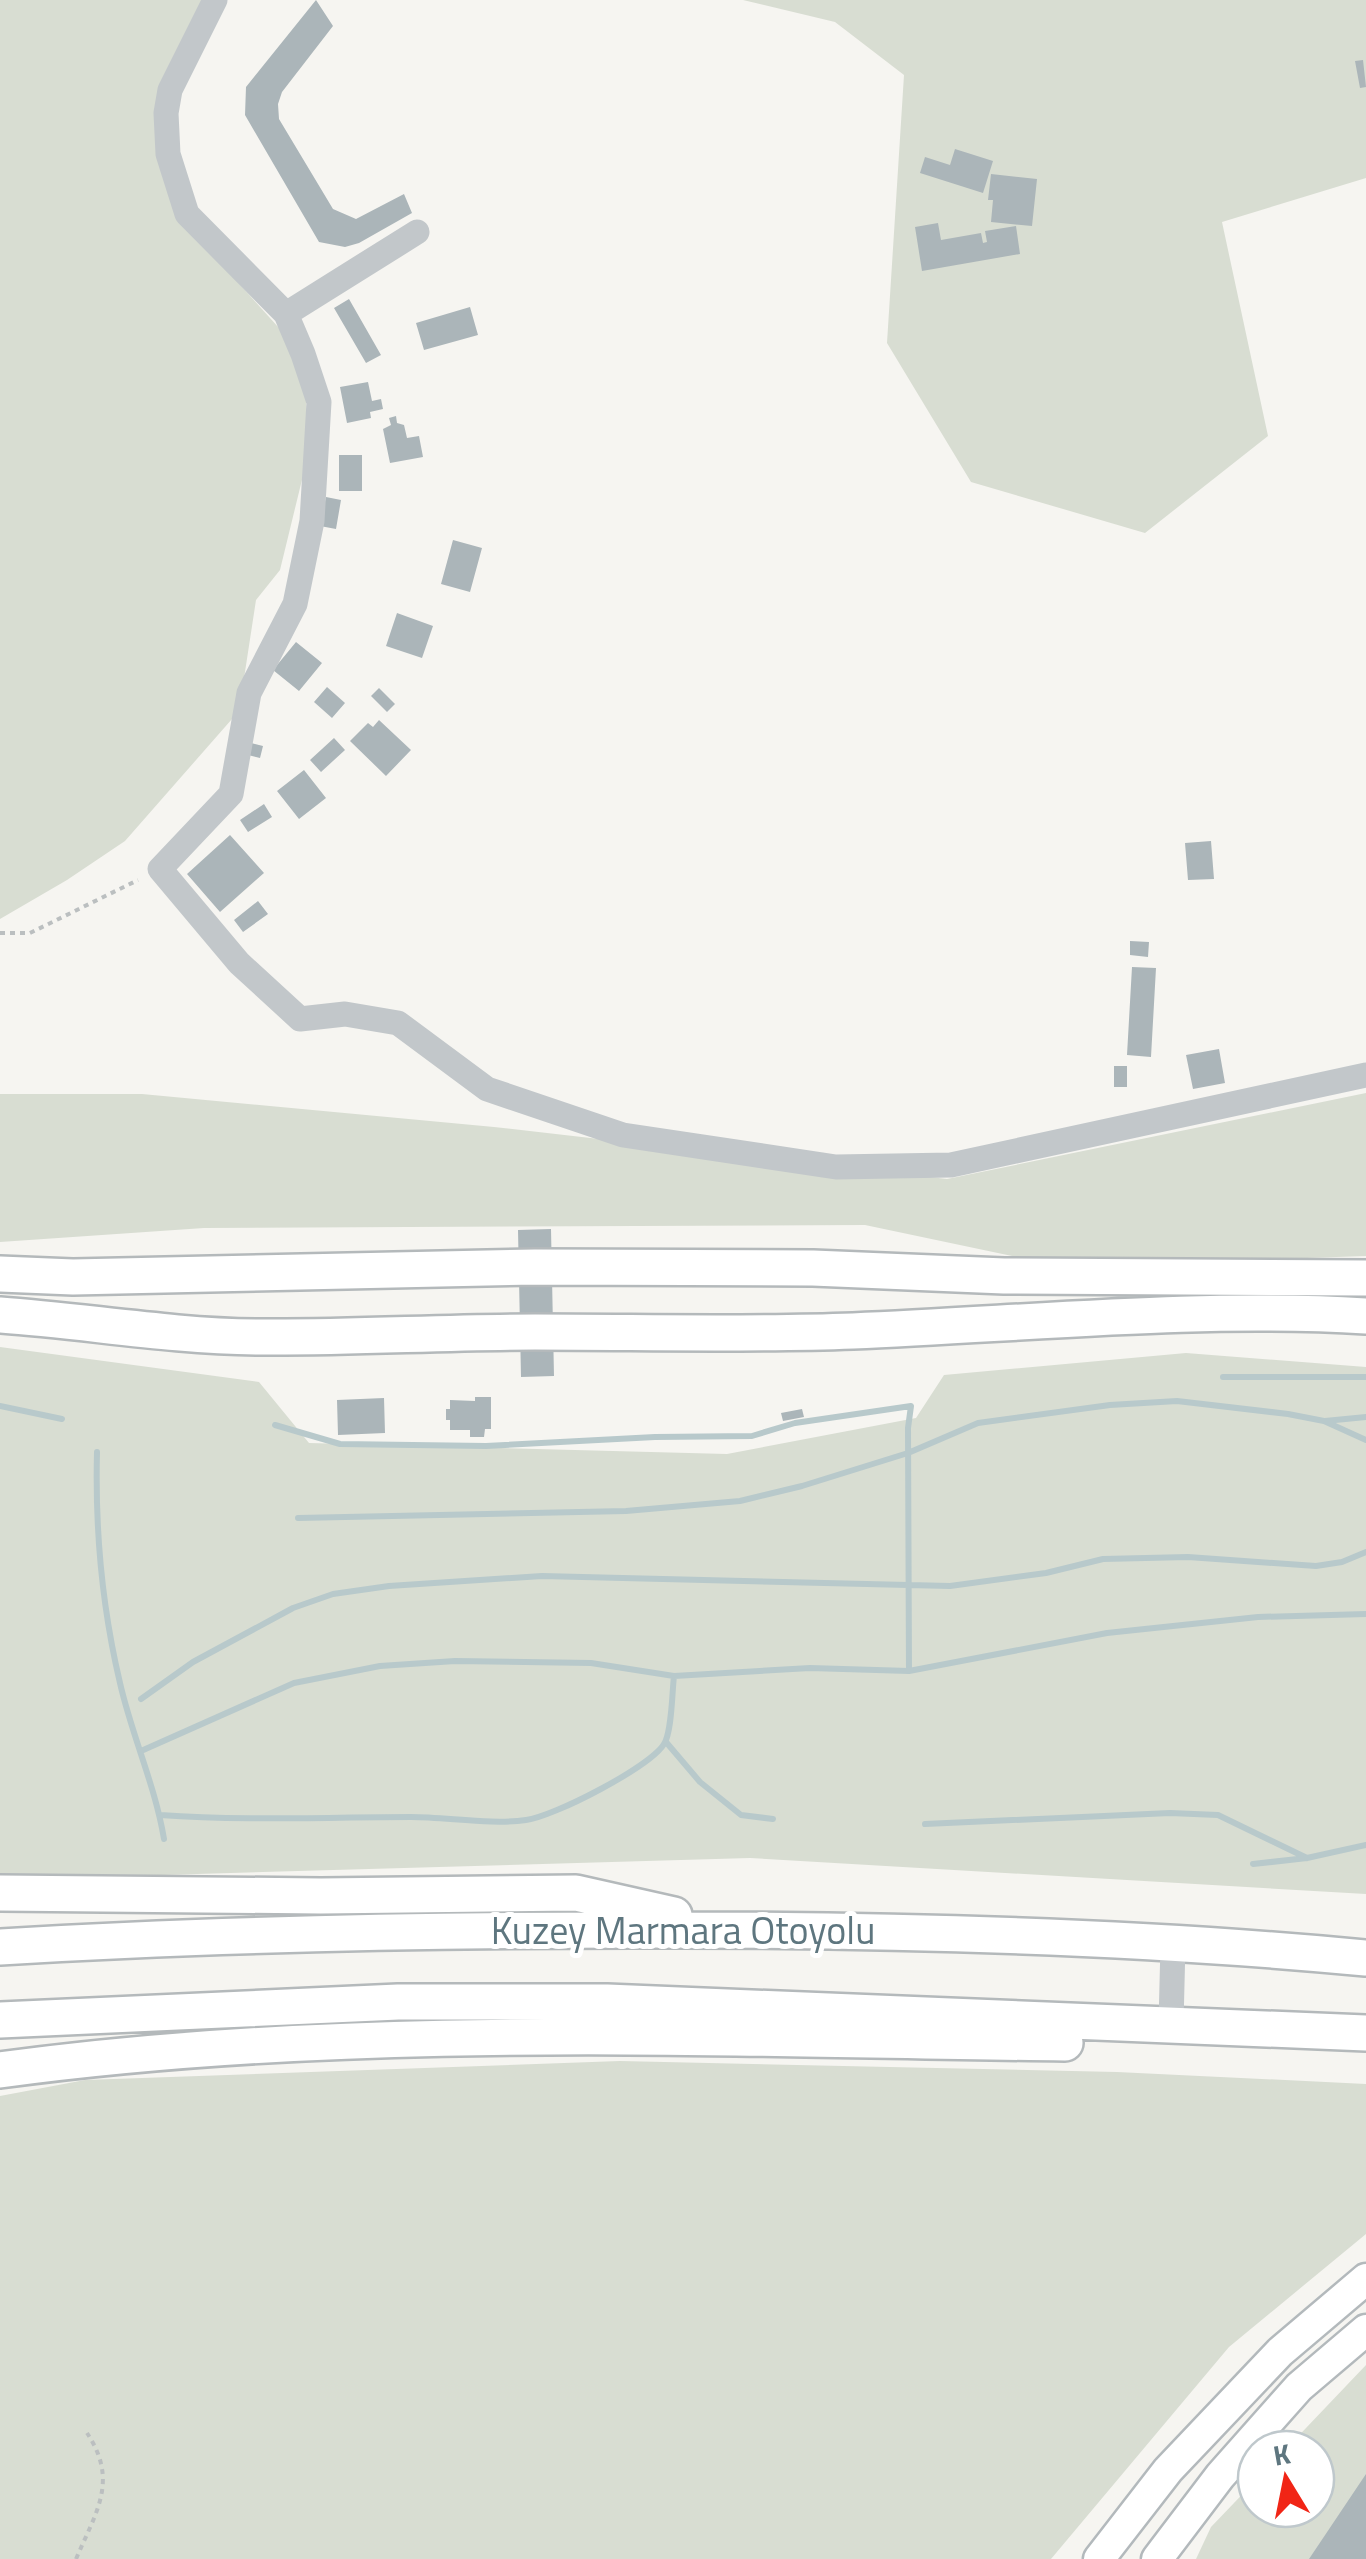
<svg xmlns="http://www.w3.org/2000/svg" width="1366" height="2559" font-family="'Titillium Web',sans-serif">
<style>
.green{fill:#d8ddd2}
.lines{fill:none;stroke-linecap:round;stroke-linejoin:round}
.stream{stroke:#b8c9cb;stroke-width:6}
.building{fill:#abb5b9}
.major-casing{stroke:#b3b9bc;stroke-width:35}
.highway-casing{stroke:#b4b9bb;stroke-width:40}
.path{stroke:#bbbfc0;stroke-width:4;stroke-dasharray:5 5;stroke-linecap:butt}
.minor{stroke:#c2c7ca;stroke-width:25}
.major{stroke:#fff;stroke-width:30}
.highway{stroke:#fff;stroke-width:35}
.labels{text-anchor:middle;stroke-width:10;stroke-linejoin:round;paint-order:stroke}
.street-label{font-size:38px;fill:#5e767f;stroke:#fff}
</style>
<rect width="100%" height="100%" fill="#f6f5f1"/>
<path class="green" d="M0 0H210L164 78 181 219 279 328 305 383 309 451 280 570 256 600 239 711 125 841 67 880 0 919Z
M743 0H1366V178L1222 222 1268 436 1145 533 971 482 887 343 904 75 835 22Z
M1366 1093V1256L1059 1266 865 1225 204 1228 0 1242V1094H142L494 1127 947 1179Z
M0 1347 259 1382 309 1443 727 1454 916 1418 944 1375 1186 1353 1366 1367V1894L750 1858 163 1875 0 1874Z
M620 2061 1117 2072 1366 2084V2234L1229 2347 1051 2559H0V2096L85 2080Z
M1366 2365V2559H1196L1211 2527 1256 2480V2509H1316V2449H1286Z"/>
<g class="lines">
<path class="stream" d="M1223 1377H1366
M0 1406 62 1419
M1325 1421 1366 1417
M275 1425 340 1444 486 1446 655 1437 752 1436 795 1423 911 1406 908 1428 909 1671
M97 1452C95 1530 102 1607 120 1683 132 1736 155 1785 164 1839
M298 1518 626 1511 740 1501 802 1486 908 1453 978 1423 1110 1405 1177 1401 1288 1414 1324 1421 1366 1440
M141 1699 193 1662 293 1608 333 1594 389 1586 542 1576 950 1586 1046 1573 1103 1559 1188 1557 1316 1566 1342 1562 1366 1552
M666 1742 700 1782 741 1815 773 1819
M141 1751 294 1683 380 1666 455 1661 591 1663 674 1676 810 1668 909 1671 1107 1633 1258 1617 1366 1614
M160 1815C244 1821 328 1817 411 1817 447 1817 491 1825 526 1820 553 1817 650 1767 664 1744 672 1732 672 1692 674 1676
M925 1824 1170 1813 1218 1815 1307 1858
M1253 1864 1307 1858 1366 1845"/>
</g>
<path class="building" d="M316 0 333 26 282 92 278 104 279 119 333 209 356 219 404 194 412 213 359 243 345 247 319 242 245 115 246 87Z
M1363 60 1366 87 1360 88 1355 61Z
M955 149 993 161 983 193 920 173 925 157 950 165Z
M991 174 1037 179 1032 226 991 222 993 200H988Z
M938 223 941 240 981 233 983 243 987 242 985 231 1016 226 1020 254 922 271 915 227Z
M349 299 381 355 366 363 334 308Z
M470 307 478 335 424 350 416 323Z
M368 382 372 401 381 399 383 409 370 412 371 418 347 423 340 387Z
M396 416 397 423 404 425 407 438 419 436 423 457 390 463 383 429 391 425 389 418Z
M339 455H362V491H339Z
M326 497 341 500 336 529 320 526Z
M453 540 482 548 470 592 441 584Z
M397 613 433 626 422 658 386 646Z
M296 642 322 663 299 691 273 670Z
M327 687 345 703 332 718 314 702Z
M379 688 395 704 387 712 371 696Z
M379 720 411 750 386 776 350 741 368 723 373 727Z
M334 738 345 750 321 772 310 760Z
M251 743 263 746 260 758 248 755Z
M304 770 326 798 299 819 277 791Z
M264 804 272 817 248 832 240 820Z
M230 835 264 873 220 912 187 874Z
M1211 841 1214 879 1188 880 1185 843Z
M258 901 268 914 243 932 234 920Z
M1130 941 1149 942 1148 957 1130 955Z
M1132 967 1156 968 1151 1057 1127 1055Z
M1219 1049 1225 1083 1193 1089 1186 1055Z
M1114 1066H1127V1087H1114Z
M551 1229 554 1376 521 1377 518 1230Z
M475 1397H491V1429H485L484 1437H470V1430H450V1420H446V1409H450V1400L475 1401Z
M384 1398 385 1433 338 1435 337 1400Z
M802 1409 804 1417 783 1421 781 1413Z
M1366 2474V2559H1309Z"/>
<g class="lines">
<g class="major-casing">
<path id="major" d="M1099 2559 1168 2470 1280 2352 1366 2279
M1157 2559 1220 2476 1299 2387 1366 2330"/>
</g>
<g class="highway-casing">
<path id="highway" d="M0 1274 73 1277 535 1267 813 1268 1004 1276 1366 1278
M0 1315C85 1321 170 1336 256 1337 349 1338 442 1332 535 1332 641 1332 747 1335 853 1331 1024 1324 1194 1306 1366 1316
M0 1893 321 1896 576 1893 674 1915
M0 1947C211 1934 423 1930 634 1930 878 1929 1123 1935 1366 1958
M0 2020 398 2002H607L1366 2033
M0 2070C352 2022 711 2039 1065 2043"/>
</g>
<path class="path" d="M0 933H30L138 880
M76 2559C96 2512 119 2481 87 2433"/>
<path class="minor" d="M215 0 170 90 166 113 168 154 187 214 286 314 303 354 319 402 312 521 295 604 249 693 231 794 160 869 239 963 300 1019 345 1014 398 1023 487 1089 623 1135 836 1167 951 1165 1366 1075
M286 314 417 232
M1171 2024 1173 1944"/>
<use href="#major" class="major"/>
<use href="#highway" class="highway"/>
</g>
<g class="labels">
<g class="street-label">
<text x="683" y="1944">Kuzey Marmara Otoyolu</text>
</g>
</g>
<g transform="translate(1286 2479) rotate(350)"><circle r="48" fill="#ffffff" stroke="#bfc8cc" stroke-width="2.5"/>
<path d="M0-8L18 38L0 25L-18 38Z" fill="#f12516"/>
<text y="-15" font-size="28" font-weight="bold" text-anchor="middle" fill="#5e767f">K</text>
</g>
</svg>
